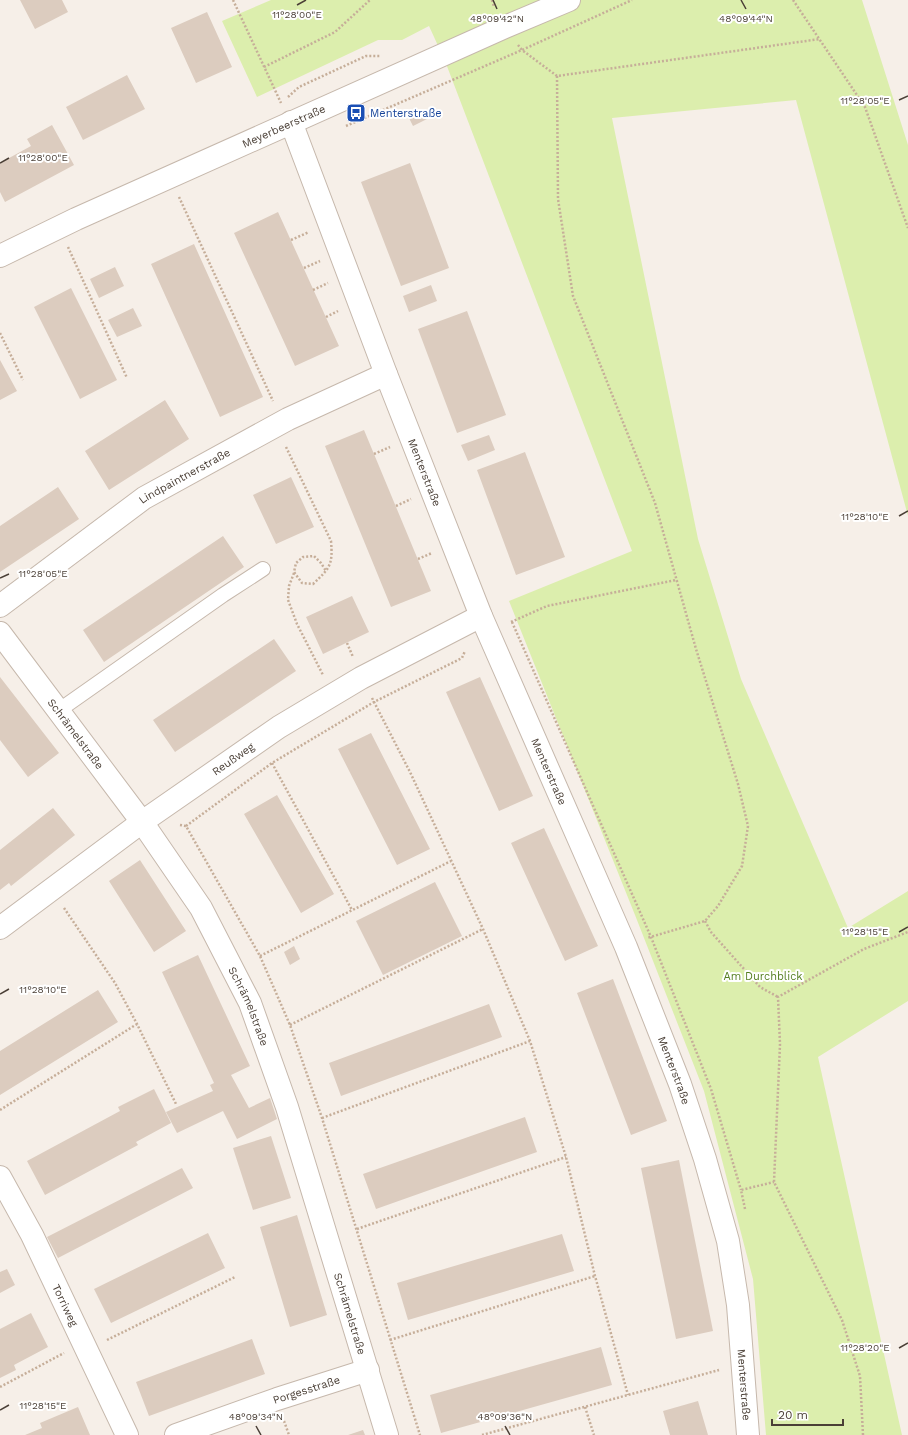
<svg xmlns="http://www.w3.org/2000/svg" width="908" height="1435" font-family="'Work Sans',sans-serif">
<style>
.green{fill:#dceead}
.building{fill:#dcccbf}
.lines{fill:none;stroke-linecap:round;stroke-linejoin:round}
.service-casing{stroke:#c6b8ac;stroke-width:16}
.minor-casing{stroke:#c6b8ac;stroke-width:24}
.tertiary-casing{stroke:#c6b8ac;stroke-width:24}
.path{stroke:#c6ae99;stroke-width:2.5;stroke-dasharray:2 2;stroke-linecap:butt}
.service{stroke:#fff;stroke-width:14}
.minor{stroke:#fff;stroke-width:22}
.tertiary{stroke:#fff;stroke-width:22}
.ticks{fill:none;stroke:#4a3f36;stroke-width:1.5}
.labels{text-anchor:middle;stroke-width:4;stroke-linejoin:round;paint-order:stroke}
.transit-label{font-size:11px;fill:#164399;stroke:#fff;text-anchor:start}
.street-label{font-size:11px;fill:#4a3f36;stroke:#fff}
.park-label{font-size:11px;fill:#547e20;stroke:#fff}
.ticks-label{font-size:10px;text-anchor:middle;fill:#4a3f36;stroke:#fff;stroke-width:4;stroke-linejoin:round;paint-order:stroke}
</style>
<rect width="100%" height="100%" fill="#f6efe8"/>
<path class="green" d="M271 0H862L908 145V516L796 100 612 118 698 539 741 679 848 928 908 891V1001L818 1057 902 1435H766L753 1279 704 1091 635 915 509 601 632 551 445 61 429 26 402 40H378L257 97 222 21Z"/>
<path class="building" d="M20 0H62L68 12 35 29Z
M207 12 232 67 196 83 171 28Z
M127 75 145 109 83 140 66 107Z
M422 109 427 119 413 126 408 116Z
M52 125 74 165 5 202 0 192V163L31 146 27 139Z
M410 163 449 268 401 286 361 182Z
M278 212 339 346 295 366 234 233Z
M194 244 263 397 220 417 151 264Z
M115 267 124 286 99 298 90 279Z
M431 285 437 301 409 312 403 296Z
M71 288 117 380 80 399 34 307Z
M133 308 142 326 117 337 108 320Z
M467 311 506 415 457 433 418 329Z
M0 360 17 391 0 400Z
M165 400 189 439 109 490 85 451Z
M364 430 431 591 391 607 325 446Z
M489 435 495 450 468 461 461 445Z
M525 452 565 557 516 575 477 470Z
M291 477 314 527 276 544 253 495Z
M58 487 79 519 0 572V526Z
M223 536 244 567 104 662 83 630Z
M352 596 369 632 323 654 306 617Z
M274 639 296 671 175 752 153 720Z
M0 677 59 753 28 777 0 740Z
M480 677 533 796 499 811 446 692Z
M371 733 430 849 397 865 338 749Z
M277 795 334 894 301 913 244 814Z
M53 808 75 835 11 886 9 883 0 890V850Z
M544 828 598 946 565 961 511 843Z
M140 860 186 931 154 952 109 881Z
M435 882 462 936 383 975 356 921Z
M294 946 300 959 290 965 284 952Z
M198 955 250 1066 231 1075 249 1108 270 1098 277 1119 237 1139 223 1111 177 1133 166 1112 213 1091 210 1085 214 1083 162 972Z
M613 979 667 1121 631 1135 577 993Z
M98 990 118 1022 0 1095V1051Z
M489 1004 502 1037 341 1096 329 1063Z
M154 1089 171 1123 136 1142 138 1145 45 1195 27 1161 120 1111 118 1107Z
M525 1117 537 1152 376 1209 363 1174Z
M271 1136 291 1198 253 1210 233 1148Z
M679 1160 713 1331 676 1339 641 1168Z
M182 1168 193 1188 58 1258 47 1237Z
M297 1215 327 1315 290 1327 260 1227Z
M208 1233 225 1268 111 1323 94 1289Z
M562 1234 574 1271 408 1320 397 1283Z
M7 1269 15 1285 0 1293V1272Z
M31 1313 48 1347 14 1365 16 1370 0 1378V1329Z
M252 1339 265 1374 149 1416 136 1382Z
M601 1347 612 1385 441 1433 430 1395Z
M698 1401 708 1435H670L663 1411Z
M78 1407 90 1435H25L42 1428 40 1423Z
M363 1430 365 1435H348Z"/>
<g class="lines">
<g class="service-casing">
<path id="service" d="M58 711 223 595 263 569"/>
</g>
<g class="minor-casing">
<g id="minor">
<path id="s1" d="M291 122 386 374 481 616 626 947 680 1084 705 1159 728 1241 738 1305 748 1435"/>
<path id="s2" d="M0 606 144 498 288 419 386 374"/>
<path id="s3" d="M0 633 142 822 201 908 250 1003 287 1107 387 1435"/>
<path id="s4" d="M0 928 142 822 279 727 361 678 481 616"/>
<path id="s5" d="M0 1177 32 1235 127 1435"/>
<path id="s6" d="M176 1435 277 1399 368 1370"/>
</g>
</g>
<g class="tertiary-casing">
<g id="tertiary">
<path id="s7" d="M0 256 76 219 505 27 569 0"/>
</g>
</g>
<path class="path" d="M233 0 281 103
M492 0 494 7
M793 0 865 107 908 228
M518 45 522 50 557 76 820 39
M264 67 335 32 370 0
M557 76 558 199 573 296 655 503 696 649 738 784 748 826 742 866 718 906 705 921 647 938
M288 97 299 87 366 56H380
M346 126 522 50 632 0
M179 197 273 401
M291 240 309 232
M68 247 127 378
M304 268 320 261
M313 290 328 283
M326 317 338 311
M0 333 23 380
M286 447 331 541C333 565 330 568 313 584L302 583 294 572 296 563 303 557 314 556 321 563 326 571
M374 454 390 447
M396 506 411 499
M418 559 432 553
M294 573 289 586 288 600 297 624 323 675
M511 622 547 606 676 580
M512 622 651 937 711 1089 741 1190
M347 643 353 657
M372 698 410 772 483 929 530 1041 566 1157 595 1276 628 1395
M272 763 352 910
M180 825 186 826 260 956 290 1025 322 1118 420 1435
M186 826 272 763 374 702 462 658 465 651
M64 908 115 983 137 1024 176 1104
M705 921 711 932 760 987 778 997
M260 956 451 861
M290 1025 483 929
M0 1110 137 1024
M322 1118 530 1041
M745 1209 741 1190 774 1182
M357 1229 566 1157
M107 1340 235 1277
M390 1340 595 1276
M0 1387 64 1353
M585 1407 594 1435
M284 1421 289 1435
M482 1435 719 1370
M863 1435 860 1376 842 1320 774 1182 780 1044 778 997 864 949 908 932"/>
<use href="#service" class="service"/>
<use href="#minor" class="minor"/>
<use href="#tertiary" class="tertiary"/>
</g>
<path class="ticks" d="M493 0 497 9M741 0 746 9M297 5 306 0M899 100 908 96M0 163 9 158M899 516 908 511M0 578 9 574M899 932 908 927M0 994 9 989M899 1348 908 1343M0 1410 9 1405M256 1426 261 1435M505 1426 510 1435"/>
<defs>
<g id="bus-square" transform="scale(1)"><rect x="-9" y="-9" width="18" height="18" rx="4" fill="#1a4fb4" stroke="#fff"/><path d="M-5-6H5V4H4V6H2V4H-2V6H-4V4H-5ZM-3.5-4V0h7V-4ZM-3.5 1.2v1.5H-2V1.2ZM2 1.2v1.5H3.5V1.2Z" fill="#fff"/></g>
</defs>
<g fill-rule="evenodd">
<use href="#bus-square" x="356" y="113"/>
</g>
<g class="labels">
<g class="transit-label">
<text x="370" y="117">Menterstraße</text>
</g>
<g class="street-label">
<text dy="4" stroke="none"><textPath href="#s7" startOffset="312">Meyerbeerstraße</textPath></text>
<text dy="4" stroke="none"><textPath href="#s1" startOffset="375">Menterstraße</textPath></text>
<text dy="4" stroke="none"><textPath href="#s2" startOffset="226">Lindpaintnerstraße</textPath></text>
<text dy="4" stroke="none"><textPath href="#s3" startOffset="126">Schrämelstraße</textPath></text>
<text dy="4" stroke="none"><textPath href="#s4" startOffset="288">Reußweg</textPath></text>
<text dy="4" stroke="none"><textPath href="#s1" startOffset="699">Menterstraße</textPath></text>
<text dy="4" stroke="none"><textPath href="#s3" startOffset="450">Schrämelstraße</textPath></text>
<text dy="4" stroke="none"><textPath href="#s1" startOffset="1023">Menterstraße</textPath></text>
<text dy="4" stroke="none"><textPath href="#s5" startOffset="144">Torriweg</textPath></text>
<text dy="4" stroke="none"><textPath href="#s3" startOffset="774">Schrämelstraße</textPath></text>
<text dy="4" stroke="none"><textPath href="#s1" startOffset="1347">Menterstraße</textPath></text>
<text dy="4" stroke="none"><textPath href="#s6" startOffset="138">Porgesstraße</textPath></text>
</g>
<g class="park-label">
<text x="763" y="980">Am Durchblick</text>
</g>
</g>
<g class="ticks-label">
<text x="297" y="18">11°28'00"E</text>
<text x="497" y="22">48°09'42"N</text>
<text x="746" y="22">48°09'44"N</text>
<text x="865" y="104">11°28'05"E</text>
<text x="43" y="161">11°28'00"E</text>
<text x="865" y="520">11°28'10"E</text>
<text x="43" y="577">11°28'05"E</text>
<text x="865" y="935">11°28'15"E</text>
<text x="43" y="993">11°28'10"E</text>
<text x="865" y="1351">11°28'20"E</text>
<text x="43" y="1409">11°28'15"E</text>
<text x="256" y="1420">48°09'34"N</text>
<text x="505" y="1420">48°09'36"N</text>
</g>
<path d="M772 1419v6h71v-6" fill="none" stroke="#4a3f36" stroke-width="2"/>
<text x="778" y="1419" font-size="12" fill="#4a3f36" stroke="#ffffff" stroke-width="3" paint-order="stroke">20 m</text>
</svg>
